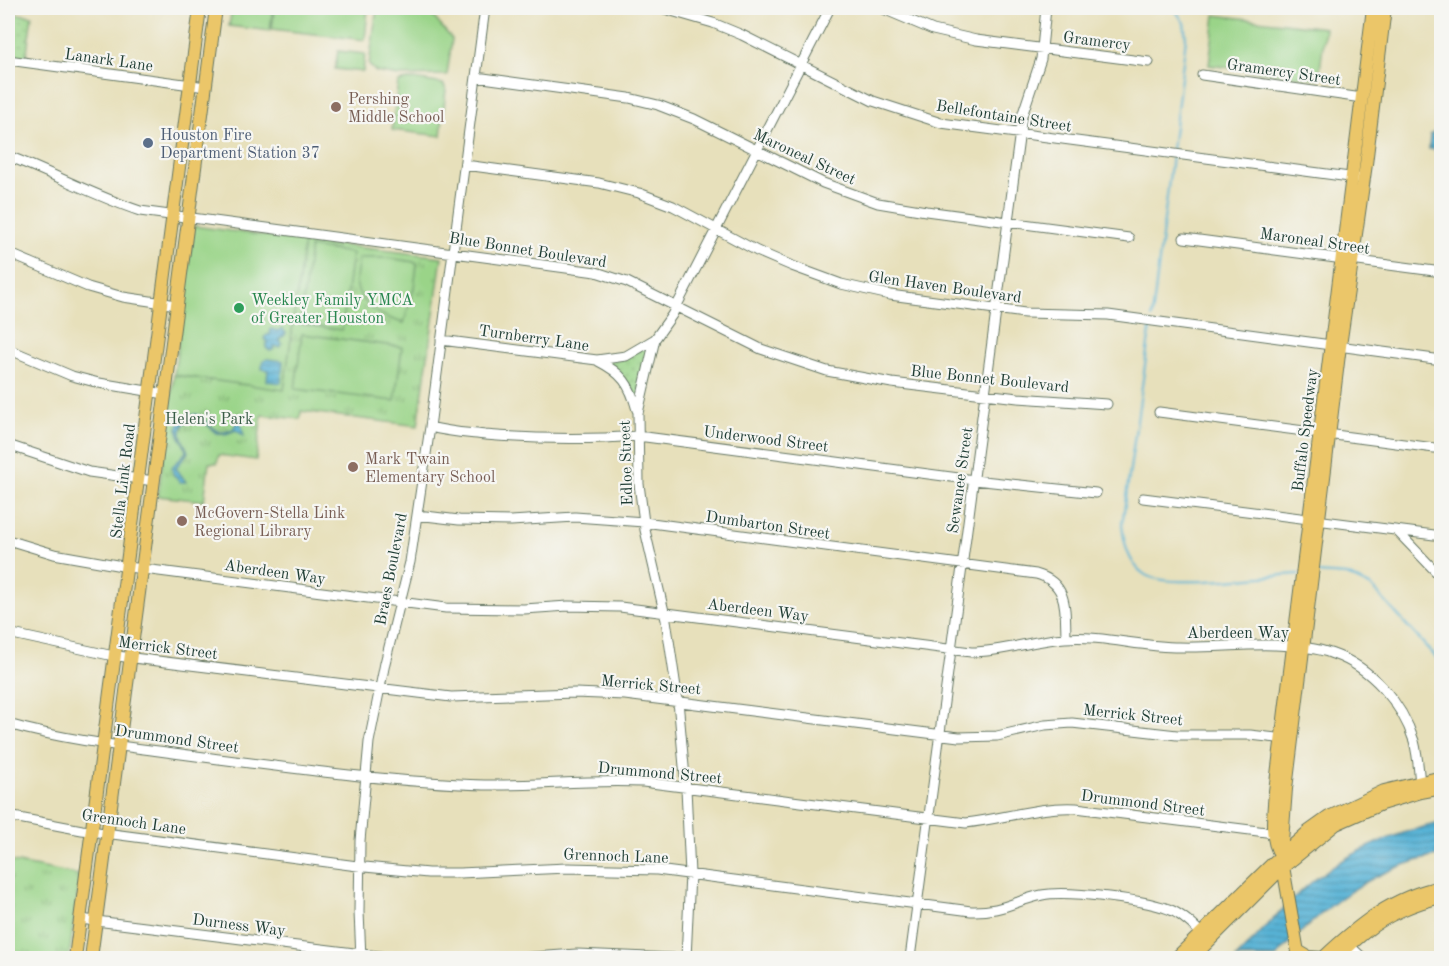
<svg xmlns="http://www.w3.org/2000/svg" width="1449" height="966" font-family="'Old Standard TT',serif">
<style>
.grass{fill:url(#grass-dots);stroke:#5c885e;stroke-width:1.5}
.park{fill:url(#park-tufts);stroke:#5c885e;stroke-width:1.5}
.garden{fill:#9ad488;stroke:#5c885e;stroke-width:1.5}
.water{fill:url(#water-rules);stroke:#3c7885;stroke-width:1.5}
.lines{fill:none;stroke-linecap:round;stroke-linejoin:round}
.stream{stroke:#58b3d6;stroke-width:2}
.minor-casing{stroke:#657663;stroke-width:11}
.major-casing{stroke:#657663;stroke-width:14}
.minor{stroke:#fff;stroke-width:9}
.major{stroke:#ebc669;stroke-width:12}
.education-dot{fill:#8d6e63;stroke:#f6f6f2;stroke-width:2}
.service-dot{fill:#5c6f8a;stroke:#f6f6f2;stroke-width:2}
.leisure-dot{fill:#2e9e5b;stroke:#f6f6f2;stroke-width:2}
.labels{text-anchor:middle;stroke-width:4.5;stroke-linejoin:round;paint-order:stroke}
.street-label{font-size:16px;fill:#1f3d34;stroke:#f6f6f2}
.education-label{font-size:16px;fill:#785e54;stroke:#f6f6f2;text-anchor:start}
.service-label{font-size:16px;fill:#4e5e75;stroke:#f6f6f2;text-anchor:start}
.leisure-label{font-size:16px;fill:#27864d;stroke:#f6f6f2;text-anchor:start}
.park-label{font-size:16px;fill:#385b45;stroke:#f6f6f2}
</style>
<defs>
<pattern id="grass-dots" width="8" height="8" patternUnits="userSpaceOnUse" patternTransform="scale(1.5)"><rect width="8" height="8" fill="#9ad488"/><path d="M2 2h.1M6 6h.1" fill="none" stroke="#7dad70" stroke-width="1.8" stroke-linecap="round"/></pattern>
<pattern id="park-tufts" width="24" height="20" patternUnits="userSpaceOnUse" patternTransform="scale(1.5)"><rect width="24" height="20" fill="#9ad488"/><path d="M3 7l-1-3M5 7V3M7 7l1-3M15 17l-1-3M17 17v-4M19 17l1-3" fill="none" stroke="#7dad70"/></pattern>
<pattern id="water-rules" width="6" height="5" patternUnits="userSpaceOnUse" patternTransform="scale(1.5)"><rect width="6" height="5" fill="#58b3d6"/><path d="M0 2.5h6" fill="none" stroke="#4893ae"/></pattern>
</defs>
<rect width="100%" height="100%" fill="#f6f6f2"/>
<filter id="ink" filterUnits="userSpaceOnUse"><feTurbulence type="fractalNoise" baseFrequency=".0167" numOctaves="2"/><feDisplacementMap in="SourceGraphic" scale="12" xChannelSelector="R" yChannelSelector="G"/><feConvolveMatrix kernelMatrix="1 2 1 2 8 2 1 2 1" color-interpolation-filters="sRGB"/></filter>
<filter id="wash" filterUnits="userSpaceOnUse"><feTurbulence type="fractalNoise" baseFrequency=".008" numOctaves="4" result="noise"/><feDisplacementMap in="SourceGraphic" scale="24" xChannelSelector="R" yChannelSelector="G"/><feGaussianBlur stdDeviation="1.35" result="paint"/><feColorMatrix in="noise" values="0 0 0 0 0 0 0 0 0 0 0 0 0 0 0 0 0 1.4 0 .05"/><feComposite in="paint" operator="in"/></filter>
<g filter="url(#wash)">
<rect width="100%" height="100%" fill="#e7e0bb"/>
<path class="grass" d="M9 13 32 16 26 59 8 56Z
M655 339 638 413 633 393 597 360 626 356Z"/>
<path class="park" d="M304 241 442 257 418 426 301 411 300 419 262 415 256 460 219 455 217 463H209L204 501 158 496 174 375 284 389Z
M8 861 80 875 69 958H8Z"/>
<path class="garden" d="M232 8H273L270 31 229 26Z
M274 8H368L365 40 272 29Z
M377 8H426L452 39 447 75 399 76 376 72 369 65Z
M1215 15 1325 28 1319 79 1209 65Z
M338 51 365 54 363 72 335 69Z
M414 79 443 84 446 89 441 136 392 130 398 82Z
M194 226 304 241 284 390 174 375Z
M310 247 352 253 342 330 300 324Z
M359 258H389L414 262 417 265 414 288 404 323C384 318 359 306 356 282 356 274 358 266 359 258Z
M302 334 402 347 395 401 295 389Z"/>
<path class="water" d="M1439 129 1441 130V150L1429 149 1430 135Z
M271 329 277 331 282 329 286 333 284 336 279 339 282 344 280 347 274 346V349L270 351 266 348 267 342 264 338 267 335H270Z
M267 359 283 361 281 383 267 381 268 370 262 369 263 362Z
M196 414C212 420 212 440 233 429L239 418H241V424L244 436 236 430 226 434 216 433C211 429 207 423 202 420 192 415 181 423 181 433 181 440 186 445 188 452L176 468 186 482H180L173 474 172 467 186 452C184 436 170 434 184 417Z
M1441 823V855C1368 869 1325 906 1275 958H1236C1264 930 1290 898 1322 874 1354 850 1403 830 1441 823Z"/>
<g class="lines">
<path class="stream" d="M1172 150 1186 38 1184 23 1174 8
M1152 317 1172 156
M1151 323 1122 525C1124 543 1128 563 1144 574 1165 590 1269 575 1299 574
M1317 573 1347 575 1372 587 1442 664"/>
</g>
</g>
<g filter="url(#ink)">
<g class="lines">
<g class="minor-casing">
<path id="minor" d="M661 8 713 23 742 35 873 101 941 123 1357 178
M881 8 933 30 976 40 1149 62
M8 60 206 87
M1202 75 1362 98
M476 77 629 98 658 105 694 119 823 183 878 203 926 211 1129 238
M8 156C52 173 95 196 140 211L596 272 627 282 761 349 827 371 892 383 1018 398 1107 404
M465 165 599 183 639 193 673 206 757 251 792 266 841 284 890 295 1025 313 1108 315 1442 360
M1184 238 1442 272
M8 253 88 287 123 297 177 305
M441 340 597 360 626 356 655 339
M8 349 72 376 99 383 165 394
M598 361C622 373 630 384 637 410
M1159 412 1442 449
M430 427C448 432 467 433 485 435 536 439 587 440 638 436L974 480 1096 493
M8 445 89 472 154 481
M1143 498 1442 536
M417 515 459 520 511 521 575 517 644 522 1036 574C1069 583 1065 610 1066 638
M1397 531 1442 578
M8 540 54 554 128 567 446 608 524 609 568 606 620 607 971 652C1005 652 1032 640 1065 638 1103 635 1140 647 1179 647 1210 648 1242 644 1274 645 1293 646 1315 647 1333 654 1371 667 1402 703 1414 741 1418 756 1419 771 1420 786
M8 633 109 655 451 697 575 693 625 695 959 737 997 736 1045 725 1072 723 1177 735H1250L1286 739
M8 724C71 742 139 748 204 757 298 769 390 782 484 785 537 786 589 779 643 782L966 823C1003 819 1039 806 1076 808L1274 833
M8 816 82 830 365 867 428 873H460L567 868 657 870 971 911C1002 912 1014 901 1042 895 1066 890 1151 900 1173 911 1185 917 1195 927 1205 937
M80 919 395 958
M1350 946 1363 958
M361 958 359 912 360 841 369 742 385 663 410 562 430 427 485 8
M519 958 577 954 673 958
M686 958 690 874 686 788 678 701 666 620 645 530 639 484 638 413 655 339 672 315 830 8
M910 958 1022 116 1041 59 1046 8"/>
</g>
<g class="major-casing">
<path id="major" d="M1280 854C1269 839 1274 809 1275 791L1373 8
M1298 951 1308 957 1323 958
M75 958 200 8
M91 958 216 8
M1176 958 1273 863 1308 832 1329 817 1384 791 1442 777
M1192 958 1283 867 1336 824 1381 804 1421 792 1442 788
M1299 958 1281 855 1286 789 1340 346 1366 164 1385 8
M1323 958C1357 926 1393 896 1442 887
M1336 958C1345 950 1354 941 1364 933 1385 916 1415 902 1442 897"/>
</g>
<use href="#minor" class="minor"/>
<use href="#major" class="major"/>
</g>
</g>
<g class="education-dot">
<circle cx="336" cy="107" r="6"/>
<circle cx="353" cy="467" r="6"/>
<circle cx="182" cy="521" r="6"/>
</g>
<circle class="service-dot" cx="148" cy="143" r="6"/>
<circle class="leisure-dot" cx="239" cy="308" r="6"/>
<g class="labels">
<g class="street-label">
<text transform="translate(1097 40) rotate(7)" y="6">Gramercy</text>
<text transform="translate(109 59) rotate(8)" y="6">Lanark Lane</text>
<text transform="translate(1284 71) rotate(8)" y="6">Gramercy Street</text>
<text transform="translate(1004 115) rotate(9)" y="6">Bellefontaine Street</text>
<text transform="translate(805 156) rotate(25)" y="6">Maroneal Street</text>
<text transform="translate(1315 240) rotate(8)" y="6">Maroneal Street</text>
<text transform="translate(528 249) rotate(9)" y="6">Blue Bonnet Boulevard</text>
<text transform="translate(945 286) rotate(8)" y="6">Glen Haven Boulevard</text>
<text transform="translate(534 337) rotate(8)" y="6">Turnberry Lane</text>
<text transform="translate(990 378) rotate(6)" y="6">Blue Bonnet Boulevard</text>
<text transform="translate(1304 430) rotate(-83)" y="6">Buffalo Speedway</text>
<text transform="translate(766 438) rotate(7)" y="6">Underwood Street</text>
<text transform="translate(625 463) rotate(-92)" y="6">Edloe Street</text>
<text transform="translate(959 480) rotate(-82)" y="6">Sewanee Street</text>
<text transform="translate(122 481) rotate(-83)" y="6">Stella Link Road</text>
<text transform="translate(768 524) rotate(8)" y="6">Dumbarton Street</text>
<text transform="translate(390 569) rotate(-79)" y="6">Braes Boulevard</text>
<text transform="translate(275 571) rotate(8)" y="6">Aberdeen Way</text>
<text transform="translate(758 609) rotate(7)" y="6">Aberdeen Way</text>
<text x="1238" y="638">Aberdeen Way</text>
<text transform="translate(168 647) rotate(7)" y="6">Merrick Street</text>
<text transform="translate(651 684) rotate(5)" y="6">Merrick Street</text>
<text transform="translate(1133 714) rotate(6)" y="6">Merrick Street</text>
<text transform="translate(177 738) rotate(8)" y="6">Drummond Street</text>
<text transform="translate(660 772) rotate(5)" y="6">Drummond Street</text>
<text transform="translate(1143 802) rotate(7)" y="6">Drummond Street</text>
<text transform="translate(134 821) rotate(8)" y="6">Grennoch Lane</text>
<text transform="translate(616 855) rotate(2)" y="6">Grennoch Lane</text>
<text transform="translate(239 924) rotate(7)" y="6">Durness Way</text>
</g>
<g class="education-label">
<text x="348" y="104">Pershing<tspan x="348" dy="18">Middle School</tspan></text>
<text x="365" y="464">Mark Twain<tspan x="365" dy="18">Elementary School</tspan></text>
<text x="194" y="518">McGovern-Stella Link<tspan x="194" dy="18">Regional Library</tspan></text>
</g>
<g class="service-label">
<text x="160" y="140">Houston Fire<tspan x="160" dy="18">Department Station 37</tspan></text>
</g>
<g class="leisure-label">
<text x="251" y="305">Weekley Family YMCA<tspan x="251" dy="18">of Greater Houston</tspan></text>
</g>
<g class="park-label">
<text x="209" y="424">Helen's Park</text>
</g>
</g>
<rect width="1449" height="966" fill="none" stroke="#f6f6f2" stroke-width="30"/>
</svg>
